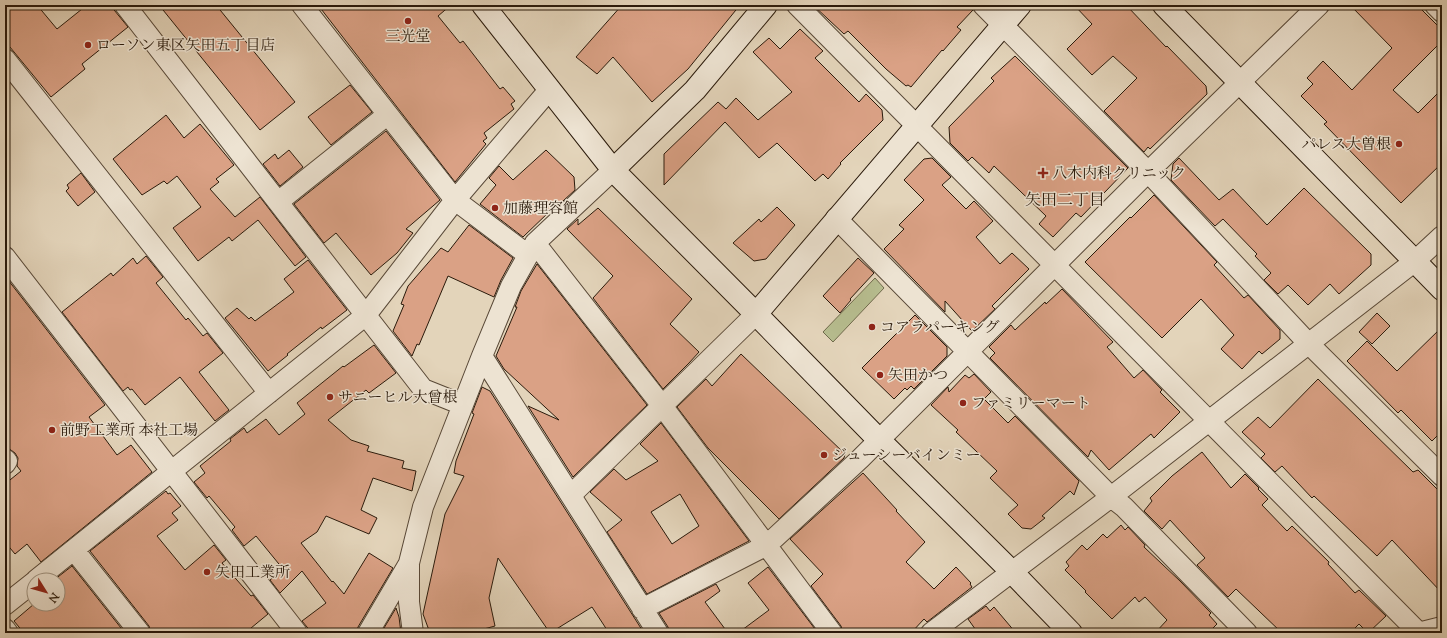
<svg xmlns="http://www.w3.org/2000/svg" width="1447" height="638" font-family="'Sorts Mill Goudy','Noto Serif JP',serif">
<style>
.green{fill:#b6bc8e;stroke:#706b4c}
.building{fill:#daa185;stroke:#2a1a0b;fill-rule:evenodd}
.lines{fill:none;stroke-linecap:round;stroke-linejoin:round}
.street-casing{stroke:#584837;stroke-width:22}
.secondary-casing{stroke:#2a1a0b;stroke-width:24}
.street{stroke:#ede3d2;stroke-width:20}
.secondary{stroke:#ede3d2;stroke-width:22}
.poi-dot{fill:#8f2418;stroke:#ede3d2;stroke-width:1.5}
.labels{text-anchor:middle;stroke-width:3;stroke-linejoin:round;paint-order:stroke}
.poi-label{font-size:15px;fill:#2a1a0b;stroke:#ede3d2;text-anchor:start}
.neighbourhood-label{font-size:16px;fill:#2a1a0b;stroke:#ede3d2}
</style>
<rect width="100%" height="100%" fill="#e3d4ba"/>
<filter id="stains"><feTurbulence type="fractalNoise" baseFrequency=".005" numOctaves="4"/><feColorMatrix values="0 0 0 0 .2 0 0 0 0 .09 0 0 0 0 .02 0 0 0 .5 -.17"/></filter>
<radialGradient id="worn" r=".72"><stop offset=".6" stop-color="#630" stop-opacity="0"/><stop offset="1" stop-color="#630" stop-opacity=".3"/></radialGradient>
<path class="green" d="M875 278 884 288 833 342 823 332Z"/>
<path class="building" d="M15 5H37L57 29 87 5H110L128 27 82 64 85 69 51 97 5 41V13Z
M159 5H216L295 102 260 130Z
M318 5H451L438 16 460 43 463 41 500 89 503 87 515 101 511 104 514 109 484 133 487 138 483 141 486 144 455 182Z
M622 5H740L688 69 652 102 613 57 597 74 576 57Z
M813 5H972L973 10 957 27 961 30 943 51 942 50 911 87 908 85 906 86 886 69 848 31 844 34Z
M1074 5H1126L1166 47 1167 46 1206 86 1207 94 1150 149 1148 147 1144 152 1104 111 1137 78 1113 56 1092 75 1067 49 1092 24Z
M1350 5H1417L1442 30V41L1393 90 1418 113 1442 89V163L1401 203 1324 124 1327 122 1301 96 1313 84 1307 78 1323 61 1352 90 1392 48Z
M800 29 823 51 815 58 859 102 866 94 882 110 883 120 840 163 841 164 828 179 823 174 815 181 777 143 759 158 725 122 664 185V154L718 102 726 109 736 98 758 120 792 92 753 52 769 38 780 49Z
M1015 56 1128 168 1081 217 1076 213 1053 237 1039 224 1046 216 994 166 989 173 972 157 968 161 950 143 949 127 994 81 991 78Z
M350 85 372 112 331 145 308 117Z
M166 115 184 138 200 124 234 165 216 179 219 182 210 189 235 217 260 197 306 257 295 266 258 220 232 241 229 237 198 261 173 228 201 207 177 176 167 184 164 181 142 195 113 159Z
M386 131 440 200 406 229 413 233 397 253 371 275 336 233 324 243 294 204Z
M289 150 303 167 280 186 263 164 275 154 278 159Z
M546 150 574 177 575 190 551 212 550 211 523 237 480 204 496 185 489 178 499 166 513 180Z
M932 158 951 177 942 185 966 209 974 201 993 221 976 237 1000 264 1012 253 1029 269 992 306 995 309 972 331 945 301V312L884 249 904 229 899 225 924 200 904 180 924 159Z
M1179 158 1219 200 1233 189 1267 225 1304 188 1371 254V265L1339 294 1330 284 1308 305 1288 285 1278 294 1264 280 1271 273 1255 256 1257 254 1223 219 1215 226 1171 180 1173 164Z
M81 173 95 192 78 206 66 191 69 188 67 185Z
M1154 195 1217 262 1214 265 1244 298 1248 295 1280 330V339L1262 354 1259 351 1242 369 1221 349 1234 335 1201 299 1162 338 1085 262 1130 217 1131 218Z
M777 207 795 225 766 259 754 261 733 243 759 219 761 222Z
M598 208 692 299 670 324 699 352 689 363 663 389 593 298 613 276 567 229 578 219V225Z
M469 225 513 258 501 280 494 297 448 276 419 345 417 344 412 356 393 331 404 305 401 304 408 286 441 248 448 252Z
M146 256 163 277 156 283 186 320 188 318 203 336 207 333 223 353 199 372 229 410 215 421 180 377 145 405 132 389 130 390 128 387 123 391 62 312 111 273 113 276 133 258 137 264Z
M858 258 874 273 850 299 851 300 840 313 823 296Z
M308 260 347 310 322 329 321 327 287 354 288 355 268 371 225 318 237 308 249 319 251 317 255 321 294 292 284 279Z
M537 264 647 405 573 477 528 406 559 420 504 369 496 356 517 307H515L521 291Z
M5 276 105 405 89 417 117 455 131 445 152 472 41 562 27 544 15 554 5 542V484L21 471 17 466 18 458 15 453 8 448H5Z
M1062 289 1113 342 1107 347 1134 378 1143 370 1162 390 1160 392 1180 412 1154 438 1151 434 1109 470 1091 450 1088 457 990 358 995 353 989 347 1011 325 1015 330 1045 302 1046 304Z
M1377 313 1390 326 1372 344 1359 332Z
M915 315 947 347V356L914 389 911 386 907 390 905 388 894 399 862 368Z
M1442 327V431L1432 441 1401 410 1398 413 1347 361 1367 341 1397 371Z
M374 345 396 373 369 393 366 390 328 420 351 440 369 446 367 451 404 461 402 468 416 471 412 491 373 478 361 510 377 518 369 534 326 516 317 532 301 543 332 582 333 581 344 594 369 553 393 568 358 627 357 633H312L302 621 326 603 302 571 280 593 270 580 283 569 256 536 244 546 232 530 235 527 209 496 207 498 194 482 205 473 200 466 231 441 230 439 244 428 247 433 266 419 279 435 305 414 297 403 343 366 344 367Z
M741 354 845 454 844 458 779 519 708 448 677 407 706 379 712 386Z
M974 374 991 392 984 399 1008 423 1015 416 1079 481 1074 495 1070 491 1042 516 1045 518 1031 529 1022 528 1008 514 1018 505 990 478 997 471 956 432 958 430 931 405 948 387 949 392 965 375 969 378Z
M1318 379 1413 472 1418 470 1442 494V593L1392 540 1377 556 1314 496 1312 498 1282 466 1275 472 1261 458 1265 454 1242 432 1258 417 1270 428Z
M482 387 490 391 644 633H609L592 607 550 633 498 558 489 598 495 626 469 633H430L423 614 445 514 464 476 454 473 456 461 474 414 472 413Z
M661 423 749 541 647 594 607 532 622 520 590 492 614 469 626 480 658 461 640 444ZM680 494 699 526 672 544 651 512Z
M1202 452 1231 488 1245 474 1259 488 1258 489 1268 499 1262 505 1287 531 1292 526 1329 562 1328 564 1355 593 1359 590 1386 616 1368 633 1359 624 1350 633H1282L1236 589 1228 597 1197 565 1205 558 1170 520 1162 529 1144 511 1152 501 1150 498 1172 476Z
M863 473 897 510 896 511 925 542 906 562 934 589 956 567 971 583 970 584 972 587 927 622 924 619 911 633H843L841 626 811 586 823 574 790 539Z
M166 491 168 494 170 493 181 506 172 513 178 520 157 536 185 570 214 545 226 560 222 563 251 596 253 595 268 614 245 633H151L149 626 90 551Z
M1121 525 1125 530 1128 527 1145 545 1144 547 1180 581 1211 613 1209 615 1217 624 1208 633H1155L1167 620 1145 597 1139 602 1135 597 1112 619 1085 592 1086 591 1065 570 1069 566 1066 562 1082 545 1087 550 1103 534 1107 538Z
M72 566 125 633H24L14 621 34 604H58V580H54Z
M768 567 818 633H738L769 610 748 583Z
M716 584 720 591 705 602 728 633H669L668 627 659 613Z
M986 606 990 611 994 607 1016 633H978L968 619Z
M396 608 399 617 401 633H381Z"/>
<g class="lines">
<g class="street-casing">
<path id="street" d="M125 5 423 389 463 405
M302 5 455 200 528 255
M797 5 1419 633
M983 5 1148 172 1308 343 1442 476
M1435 5 1442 12
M5 59 269 393
M278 202 387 115
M836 218 1111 497 1124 507 1247 633
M535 243 663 407 832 633
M5 257 297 633
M482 356 658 633
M5 459 7 461 5 464
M571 495 756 314
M74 550 140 633
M36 580 366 315 455 200 549 90
M5 605 34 582
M642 609 767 545 860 459 1148 172 1319 5
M5 629 8 633
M368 633 408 565
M413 633 409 602V563L423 507 482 356 511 286 535 243 613 170
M931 633 1111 497 1415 261 1442 236
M1418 633 1442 627"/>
</g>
<g class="secondary-casing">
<path id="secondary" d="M483 5 613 170 756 314 879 440 1012 572 1071 633
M1164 5 1442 289
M613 170 695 90 766 5
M756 314 1020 5"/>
</g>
<use href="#street" class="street"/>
<use href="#secondary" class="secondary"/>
</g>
<g class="poi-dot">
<circle cx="408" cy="21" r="4"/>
<circle cx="88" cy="45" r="4"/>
<circle cx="1399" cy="144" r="4"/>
<path d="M1041 167h4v4h4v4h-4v4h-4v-4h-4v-4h4z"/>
<circle cx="495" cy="208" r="4"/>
<circle cx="872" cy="327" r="4"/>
<circle cx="880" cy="375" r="4"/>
<circle cx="330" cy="397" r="4"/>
<circle cx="963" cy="403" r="4"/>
<circle cx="52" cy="430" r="4"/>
<circle cx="824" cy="455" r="4"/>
<circle cx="207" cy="572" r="4"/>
</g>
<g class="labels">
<g class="poi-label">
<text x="408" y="41" text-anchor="middle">三光堂</text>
<text x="96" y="50">ローソン東区矢田五丁目店</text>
<text x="1391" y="149" text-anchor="end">パレス大曽根</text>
<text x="1052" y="178">八木内科クリニック</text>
<text x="503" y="213">加藤理容館</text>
<text x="880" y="332">コアラパーキング</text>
<text x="888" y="380">矢田かつ</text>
<text x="338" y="402">サニーヒル大曾根</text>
<text x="971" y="408">ファミリーマート</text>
<text x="60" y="435">前野工業所 本社工場</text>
<text x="832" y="460">ジューシーバインミー</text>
<text x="215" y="577">矢田工業所</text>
</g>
<g class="neighbourhood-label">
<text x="1065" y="205">矢田二丁目</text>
</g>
</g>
<rect width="1447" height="638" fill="none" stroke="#e3d4ba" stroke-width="20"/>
<rect x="6" y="6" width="1435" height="626" fill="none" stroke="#2a1a0b" stroke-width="2"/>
<rect x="10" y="10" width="1427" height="618" fill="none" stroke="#2a1a0b"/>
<g transform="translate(46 592) rotate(127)"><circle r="19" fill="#ede3d2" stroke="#9f9382"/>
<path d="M0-3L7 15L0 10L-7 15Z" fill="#8f2418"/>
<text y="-6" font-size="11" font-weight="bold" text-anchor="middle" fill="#2a1a0b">N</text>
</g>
<rect width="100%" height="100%" filter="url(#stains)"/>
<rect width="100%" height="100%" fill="url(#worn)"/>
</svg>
